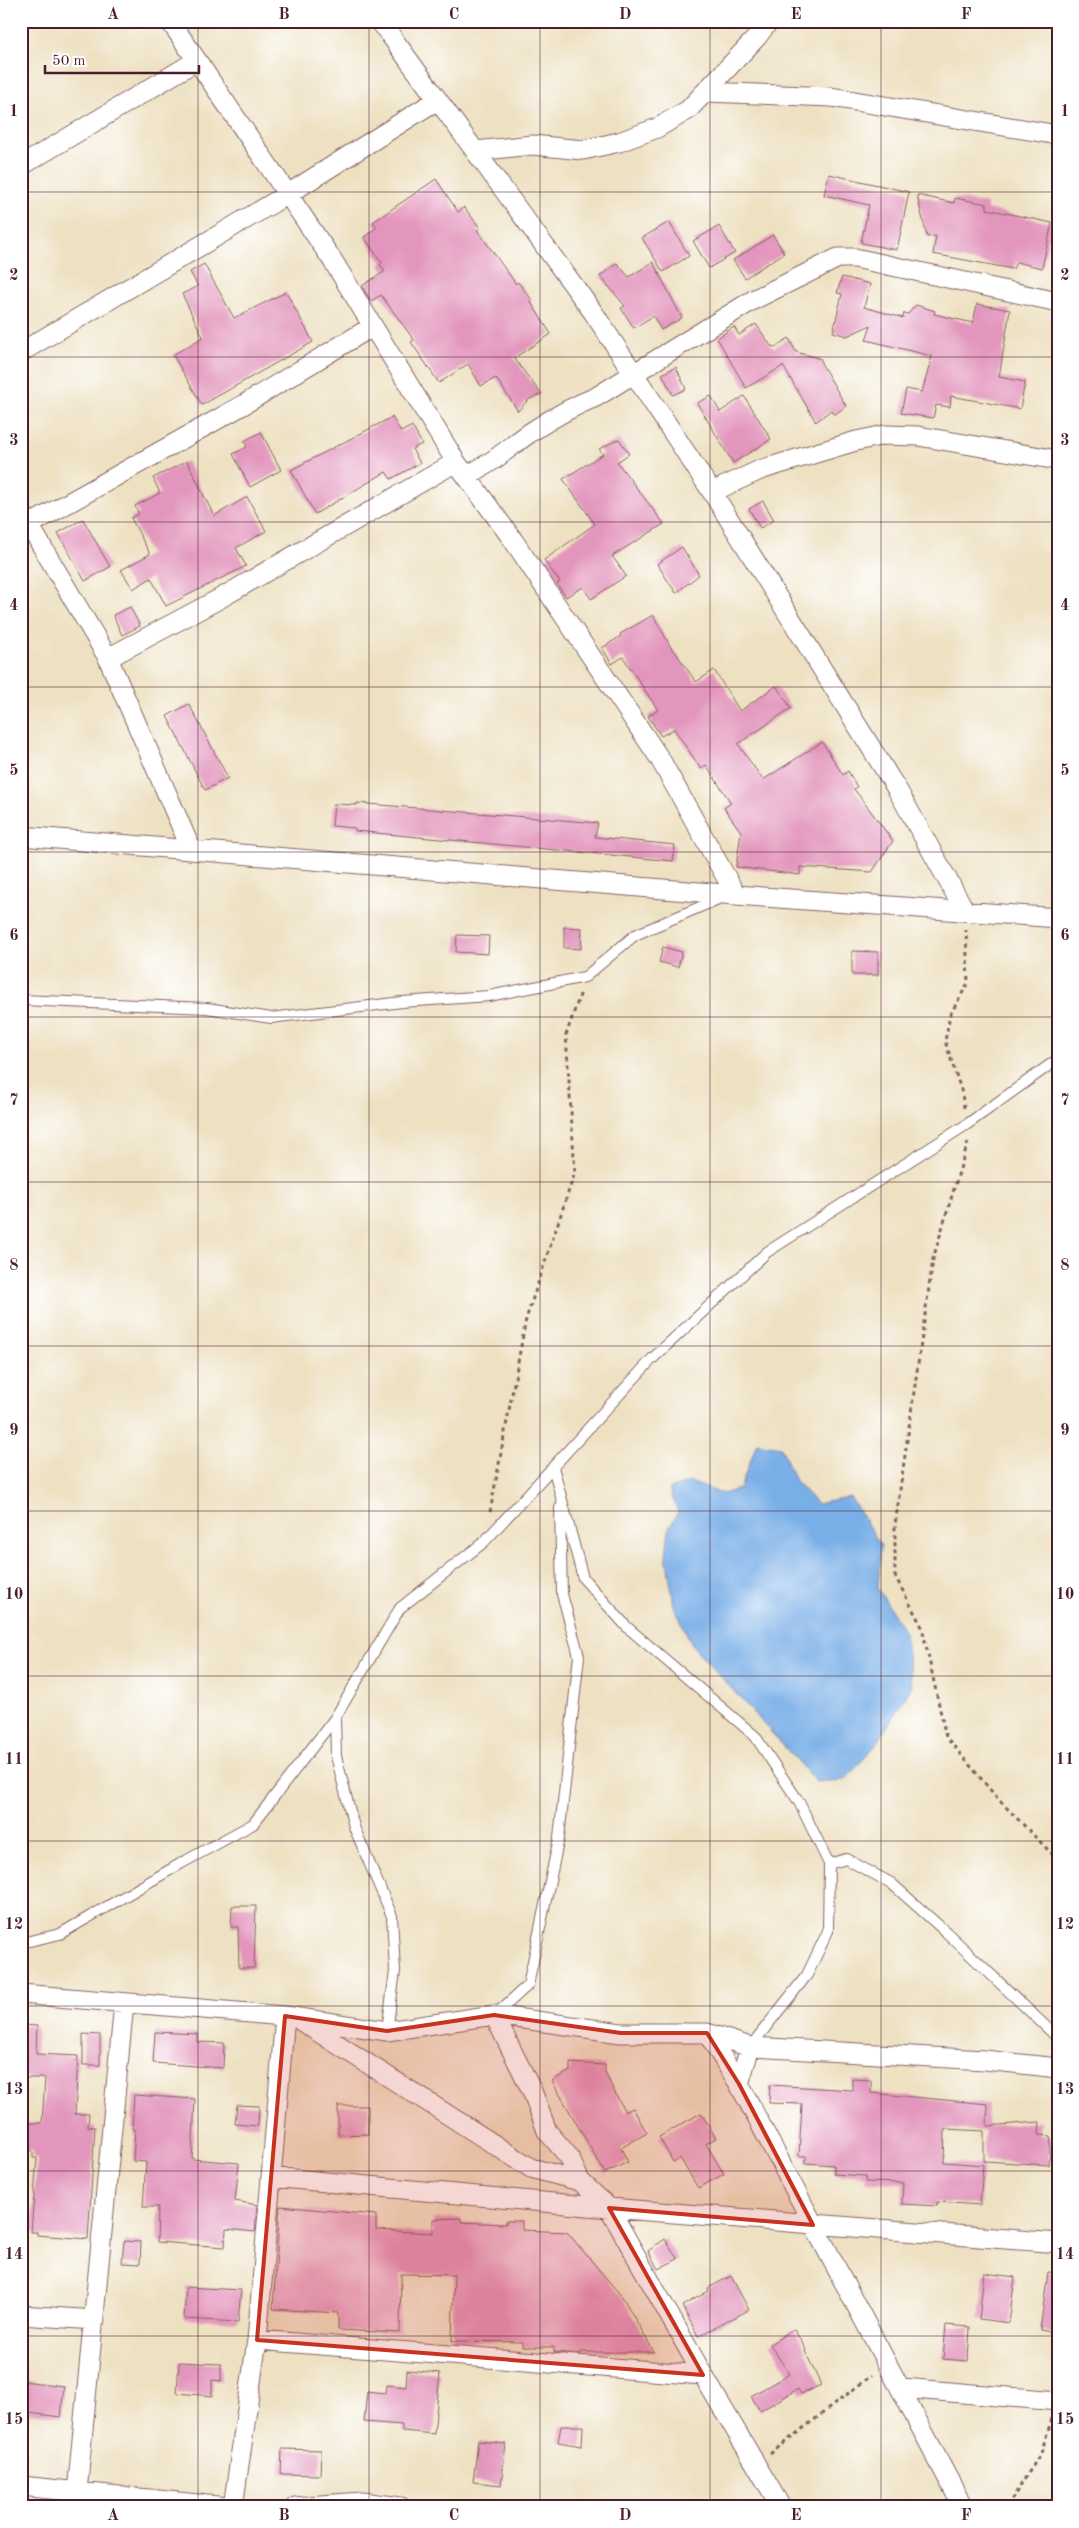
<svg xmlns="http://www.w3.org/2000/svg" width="1079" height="2528" font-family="'Old Standard TT',serif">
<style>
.water{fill:#79afe7;stroke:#626789}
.building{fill:#e396bd}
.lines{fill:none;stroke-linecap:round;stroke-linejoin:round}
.service-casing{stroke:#836360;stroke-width:12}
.minor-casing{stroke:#836360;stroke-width:21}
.path{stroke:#836360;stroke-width:3;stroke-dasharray:4 4;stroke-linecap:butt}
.service{stroke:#fff;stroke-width:10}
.minor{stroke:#fff;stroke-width:19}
.marked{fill:#c8321e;fill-opacity:0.2;stroke:#c8321e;stroke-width:4;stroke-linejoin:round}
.grid{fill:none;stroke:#4a1f2b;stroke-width:1;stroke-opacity:0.55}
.neatline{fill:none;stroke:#4a1f2b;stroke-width:2}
.grid-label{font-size:16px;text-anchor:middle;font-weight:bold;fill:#4a1f2b}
</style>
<rect width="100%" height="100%" fill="#fff"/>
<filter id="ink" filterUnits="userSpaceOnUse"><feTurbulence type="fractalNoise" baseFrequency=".02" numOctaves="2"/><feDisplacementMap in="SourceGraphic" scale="10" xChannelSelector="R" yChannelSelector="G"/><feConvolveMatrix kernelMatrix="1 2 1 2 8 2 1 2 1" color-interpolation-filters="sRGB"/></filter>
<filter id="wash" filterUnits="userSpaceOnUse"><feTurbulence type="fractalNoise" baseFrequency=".0096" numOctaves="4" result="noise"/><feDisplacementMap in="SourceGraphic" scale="20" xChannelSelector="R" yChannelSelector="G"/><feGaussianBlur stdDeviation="1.12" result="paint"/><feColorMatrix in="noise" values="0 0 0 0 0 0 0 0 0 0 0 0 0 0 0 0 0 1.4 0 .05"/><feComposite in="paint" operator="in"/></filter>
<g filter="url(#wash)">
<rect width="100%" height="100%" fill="#eee1c2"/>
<path class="water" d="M757 1443 781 1447 795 1481 817 1504 850 1497 881 1546 878 1589 905 1632 912 1686 876 1745 845 1780 816 1782 692 1645 674 1606 666 1555 669 1528 678 1512 669 1489 690 1482 723 1494 740 1488Z"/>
<g id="blocks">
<path class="building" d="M829 174 909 192 897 250 861 243 869 205 824 195Z
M436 179 458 212 464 207 480 228 477 230 516 284 518 282 532 300 530 301 551 334 514 358 541 394 528 400 518 411 496 378 481 386 468 364 439 383 411 342 414 340 381 295 371 301 362 286 385 271 380 265 382 263 364 237 377 227 373 222Z
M917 195 954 203 955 198 987 204V209L1052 223 1042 268 1016 262 1013 269 933 254 936 236 927 237Z
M669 222 689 256 663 272 642 238Z
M719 226 735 253 709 268 693 241Z
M773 235 784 253 745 278 733 260Z
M653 262 682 318 661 330 653 316 634 328 621 308 625 306 600 276 617 263 629 277Z
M204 264 234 318 286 292 313 342 202 405 173 355 203 337 182 294 198 286 190 272Z
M842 277 870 284 864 307 903 318 904 313 908 314 916 305 935 311 934 314 973 323 977 304 1010 310 999 377 1025 382 1020 409 951 396 950 407 936 405 933 418 901 413 906 389 922 392 932 356 866 340 871 325 847 336 833 332 842 294 837 293Z
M756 324 771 346 775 347 789 338 796 352 821 359V363L846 406 834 415 831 410 816 422 783 366 746 388 717 338 734 327 739 335Z
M676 367 686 389 673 395 662 374Z
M711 396 720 412 744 396 771 439 733 463 697 403Z
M392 417 401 432 412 426 422 444 412 449 420 463 391 479 386 472 315 514 291 470Z
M261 432 281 470 250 487 233 454 247 447 244 441Z
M619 439 629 454 617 462 664 524 612 556 626 576 591 599 583 587 566 597 557 584 560 582 544 560 595 524 563 479 603 454 599 449Z
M187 461 214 516 247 497 266 531 236 548 246 566 166 606 151 578 133 589 121 570 150 554 131 518 139 514 135 506 160 493 153 478Z
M763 501 774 520 760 528 749 509Z
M83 519 110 567 85 581 58 533Z
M682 547 699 575 676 593 657 564Z
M130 607 140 626 122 635 113 615Z
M653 615 673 651 674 650 696 682 714 670 740 711 776 686 791 708 738 744 763 780 822 742 843 775 848 771 857 787 854 789 893 841 872 872 800 867V875L736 867 741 832 724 808 731 803 706 765 701 769 674 729 661 736 648 716 658 710 623 657 612 664 602 648 621 636 620 634Z
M189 704 228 778 205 790 167 716Z
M357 803 598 823 595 837 675 845 673 861 355 831V828L332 826 334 804 357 805Z
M564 927 582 928 581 949 564 948Z
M457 935 489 936 488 954 456 952Z
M663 947 682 952 678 967 659 962Z
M852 951 878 952V975H852Z
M232 1906H256L254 1968H239L238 1927H231Z
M21 2025 37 2026 36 2054 78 2056 75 2114H89L88 2126 95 2127 88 2239 37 2235V2232H31L37 2158H33V2151L21 2150V2123H42L45 2078H21Z
M155 2032 197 2034V2042L224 2043 223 2068 153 2063Z
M83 2034 100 2035V2065H83Z
M570 2063 605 2065V2073L625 2112 633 2108 647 2133 621 2148 628 2162 605 2173 552 2081 570 2071Z
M852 2079 871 2080V2093L988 2104 987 2126 1040 2122 1039 2135 1051 2136 1049 2165 984 2161V2131L945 2129 944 2162 983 2165 980 2205 937 2202V2206L902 2204 903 2183 865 2182 866 2176 834 2174V2165L806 2163V2156H799L802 2104 769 2103 770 2085 852 2090Z
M134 2095 195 2099 192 2159 239 2163 235 2201 257 2205 255 2232 226 2229 225 2247 157 2242 158 2207H143L146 2162 133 2161 135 2129H132Z
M237 2105 259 2106 258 2126 235 2124Z
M338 2106H368V2134L338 2135Z
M701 2113 716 2138 706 2144 724 2174 698 2188 680 2158 673 2162 659 2137Z
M280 2206 376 2215V2230L433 2233V2219L461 2218V2222L506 2224V2221H522V2230L567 2232 623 2298 654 2352H581V2354L554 2352V2347H523V2342L452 2341 454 2275 401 2274 400 2333 338 2330V2313L273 2309Z
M665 2239 678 2259 658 2269 648 2251Z
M124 2241 141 2242 140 2264 122 2263Z
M1048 2272 1058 2273V2333L1040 2330Z
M984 2273 1015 2277 1009 2323 979 2319Z
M731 2276 749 2310 698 2336 682 2306 709 2291 708 2288Z
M186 2287 241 2290 238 2322 184 2319Z
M946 2325 970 2327 968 2361 943 2359Z
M794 2329 806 2350 805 2351 821 2385 801 2394 798 2389 760 2411 751 2396 789 2374 770 2344Z
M179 2362 221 2364V2381L212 2380V2396L177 2393Z
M407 2370 440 2373 434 2434 402 2431V2425L364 2422 367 2391 385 2393 386 2385 406 2387Z
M23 2381 64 2386 61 2417 21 2412Z
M561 2426H583L582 2446 558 2442Z
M478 2441 506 2444 501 2485 473 2482Z
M282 2449 321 2450 320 2475 281 2474Z"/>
</g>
</g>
<g filter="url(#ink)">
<use href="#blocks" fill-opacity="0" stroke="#836360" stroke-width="1"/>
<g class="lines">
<g class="service-casing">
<path id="service" d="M21 1000 207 1008 271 1018 402 1002 489 996 585 977 635 935 723 897
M553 1467 583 1578 627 1627 755 1736 799 1802 829 1864 828 1931 807 1975 750 2047
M335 1718 336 1756 354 1827 392 1916 395 1971 387 2031
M829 1864 846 1859 891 1883 946 1932 1058 2038
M21 1943 60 1934 180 1864 253 1824 335 1718 400 1608 484 1542 652 1359 767 1252 966 1125 1058 1059
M495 2015 528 1985 559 1838 579 1656 562 1594 560 1508"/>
</g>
<g class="minor-casing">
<path id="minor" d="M170 21 333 261 456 462 513 540 660 759 736 895
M380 21 593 312 712 492 898 791 965 911
M706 92 831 97 1058 135
M476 151 532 145 583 150 619 142 657 128 688 110 757 37 769 21
M21 166 196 61
M21 352 288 194 437 100
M467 475C492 464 509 447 531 432 552 418 573 406 596 397L753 300 838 258H855L1058 302
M712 492 760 470 856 441 885 435 918 436 1058 460
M21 511 108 658 191 849
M29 525 243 405 373 326
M108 658 219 599 456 462
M21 836 736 895 1058 918
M21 1994 285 2016 387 2031 494 2015 621 2033H707L750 2047 985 2060 1058 2068
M494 2015 532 2091 547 2131 569 2157 580 2181 609 2208 703 2375 781 2507
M301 2021 531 2168 580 2181
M707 2033 739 2084 963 2507
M739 2084 750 2047
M271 2177 609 2208 1058 2243
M21 2315 95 2320
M257 2340 703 2375
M902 2388 1058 2401
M21 2486 227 2507
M77 2492 124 2003
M233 2507 257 2340 285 2016
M295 2507 362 2502 401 2507"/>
</g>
<path class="path" d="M964 1108 962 1093 945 1041 950 1015 968 983 966 930
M968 1142 933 1259 895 1525V1576L922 1627 946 1737 999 1800 1058 1860
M490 1512 526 1319 575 1172 566 1035 581 992
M770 2454 872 2375
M1007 2507 1041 2453 1052 2418"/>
<use href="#service" class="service"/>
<use href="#minor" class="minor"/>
</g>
</g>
<path class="marked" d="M494 2015 621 2033H707L739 2084 813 2225 609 2208 703 2375 257 2340 285 2016 387 2031Z"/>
<path class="grid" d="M198 21V2507M369 21V2507M540 21V2507M710 21V2507M881 21V2507M21 192H1058M21 357H1058M21 522H1058M21 687H1058M21 852H1058M21 1017H1058M21 1182H1058M21 1346H1058M21 1511H1058M21 1676H1058M21 1841H1058M21 2006H1058M21 2171H1058M21 2336H1058"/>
<rect width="1079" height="2528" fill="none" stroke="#fff" stroke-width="55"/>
<path d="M45 65v8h154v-8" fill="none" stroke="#4a1f2b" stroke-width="2.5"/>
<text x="52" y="65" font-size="15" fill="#4a1f2b" stroke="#ffffff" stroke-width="4" paint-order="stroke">50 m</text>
<rect x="28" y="28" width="1024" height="2472" class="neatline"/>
<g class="grid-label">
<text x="113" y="19">A</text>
<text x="284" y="19">B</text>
<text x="454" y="19">C</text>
<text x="625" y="19">D</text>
<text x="796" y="19">E</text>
<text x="966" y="19">F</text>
<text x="14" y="116">1</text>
<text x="1065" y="116">1</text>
<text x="14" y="280">2</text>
<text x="1065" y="280">2</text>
<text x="14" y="445">3</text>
<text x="1065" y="445">3</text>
<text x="14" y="610">4</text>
<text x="1065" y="610">4</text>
<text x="14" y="775">5</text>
<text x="1065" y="775">5</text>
<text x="14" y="940">6</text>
<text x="1065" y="940">6</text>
<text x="14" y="1105">7</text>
<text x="1065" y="1105">7</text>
<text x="14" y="1270">8</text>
<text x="1065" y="1270">8</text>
<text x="14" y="1435">9</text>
<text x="1065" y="1435">9</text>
<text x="14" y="1599">10</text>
<text x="1065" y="1599">10</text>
<text x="14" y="1764">11</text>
<text x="1065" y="1764">11</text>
<text x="14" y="1929">12</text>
<text x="1065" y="1929">12</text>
<text x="14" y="2094">13</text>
<text x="1065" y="2094">13</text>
<text x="14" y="2259">14</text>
<text x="1065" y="2259">14</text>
<text x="14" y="2424">15</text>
<text x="1065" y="2424">15</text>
<text x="113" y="2520">A</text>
<text x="284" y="2520">B</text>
<text x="454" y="2520">C</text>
<text x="625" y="2520">D</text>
<text x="796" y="2520">E</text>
<text x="966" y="2520">F</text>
</g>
</svg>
